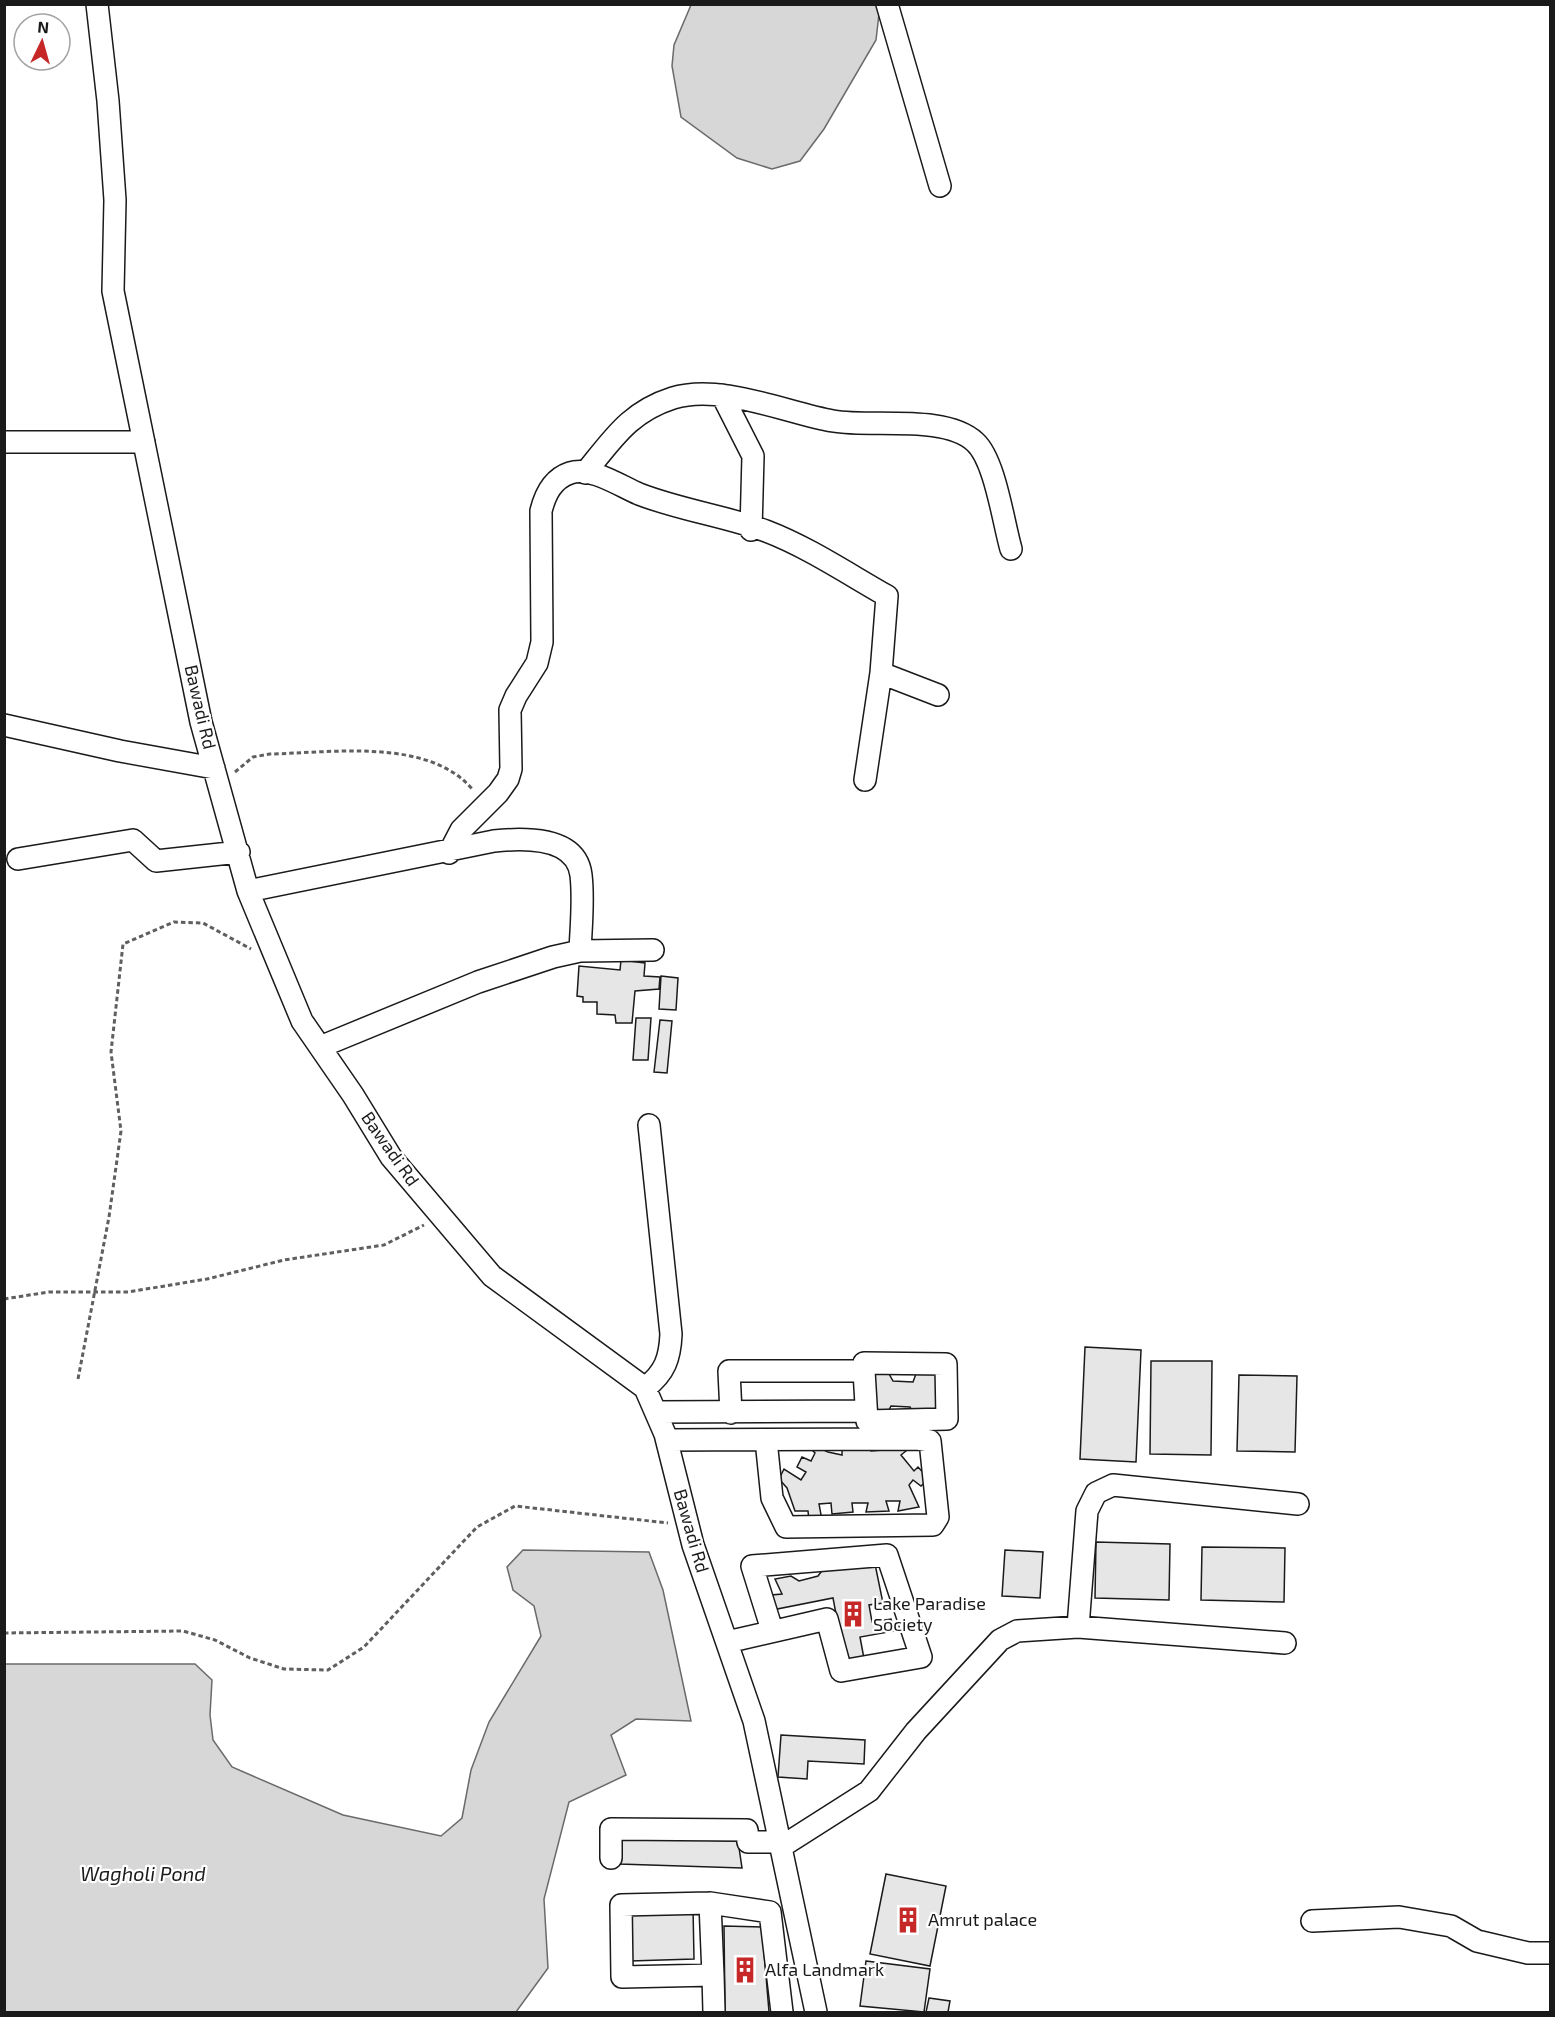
<svg xmlns="http://www.w3.org/2000/svg" width="1555" height="2017" font-family="'Exo 2',sans-serif">
<style>
.water{fill:#d7d7d7;stroke:#6a6a6a;stroke-width:1.5}
.building{fill:#e6e6e6;stroke:#1a1a1a;stroke-width:1.5}
.lines{fill:none;stroke-linecap:round;stroke-linejoin:round}
.minor-casing{stroke:#1a1a1a;stroke-width:24}
.path{stroke:#5f5f5f;stroke-width:3;stroke-dasharray:4.5 3;stroke-linecap:butt}
.minor{stroke:#fff;stroke-width:21}
.labels{text-anchor:middle;stroke-width:4.5;stroke-linejoin:round;paint-order:stroke}
.street-label{font-size:18px;fill:#1a1a1a;stroke:#fff}
.poi-label{font-size:18px;fill:#1a1a1a;stroke:#fff;text-anchor:start}
.water-label{font-size:20px;font-style:italic;fill:#1a1a1a;stroke:#fff}
</style>
<rect width="100%" height="100%" fill="#fff"/>
<path class="water" d="M691 5H880L876 40 824 129 800 161 772 169 737 158 681 117 672 66 674 45Z
M523 1550 649 1552 663 1590 691 1721 636 1719 611 1735 626 1775 569 1802 544 1899 548 1968 516 2012H5V1664H195L212 1680 210 1715 213 1740 232 1767 343 1815 441 1836 462 1818 471 1770 489 1722 541 1636 534 1606 513 1590 507 1567Z"/>
<path class="building" d="M621 960 645 963 644 976 660 977 659 989 635 991 632 1023H616L615 1015 597 1014V1002H583V997L577 996 579 966 620 970Z
M661 976 678 978 676 1010 659 1009Z
M636 1018H651L648 1060H633Z
M660 1020 672 1021 667 1073 654 1072Z
M1085 1347 1141 1350 1136 1462 1080 1459Z
M1151 1361H1212L1211 1455 1150 1454Z
M917 1371 940 1372 938 1415 914 1414 910 1407 891 1406 887 1414 873 1415 870 1374 888 1372 893 1381 913 1382Z
M1239 1375 1297 1376 1295 1452 1237 1451Z
M896 1440 906 1451 901 1455 914 1471 918 1467 929 1479 921 1486 913 1480 909 1485 919 1507 898 1511 900 1501H886L889 1511 866 1512 868 1503H852L853 1512 832 1514 831 1503 819 1504 822 1520 809 1521 808 1511H795L787 1488 779 1479 784 1469 801 1480 806 1472 797 1467 802 1457 811 1461 815 1453 810 1448 813 1445 828 1452 842 1455V1448L871 1445V1451L883 1450Z
M1096 1542 1170 1544 1169 1600 1095 1598Z
M1202 1547 1285 1548 1284 1602 1201 1600Z
M1005 1550 1043 1552 1040 1598 1002 1596Z
M875 1564 883 1603 869 1605 872 1622 891 1619 894 1631 860 1637 865 1664 846 1667 833 1598 772 1610 771 1595 782 1594 775 1579 791 1576 799 1581 818 1576 824 1568Z
M781 1735 865 1740 864 1764 808 1761 807 1779 778 1777Z
M620 1838 738 1841 742 1868 619 1864Z
M886 1874 946 1886 930 1966 870 1954Z
M693 1908 694 1959 630 1961 628 1910Z
M724 1926 762 1927 769 2012H725Z
M866 1961 930 1969 924 2012 860 2006Z
M929 1998 950 2001 948 2012H926Z"/>
<g class="lines">
<g class="minor-casing">
<path id="minor" d="M97 4 108 101 115 200 113 291 201 722 248 891 302 1021 353 1095 391 1157 492 1276 645 1388 665 1434 693 1545 754 1721 816 2012
M887 4 940 186
M722 395 753 456 751 530
M4 442H144
M585 473C613 439 629 412 673 398 720 383 787 413 833 421 871 428 945 414 975 442 995 460 1003 521 1011 549
M4 725 120 751 214 768
M865 780 881 673
M449 853 461 830 498 793 508 779 511 769 510 710 516 696 537 663 542 642 541 511C545 495 552 479 570 473 591 466 620 486 639 494 680 510 725 516 766 531 808 547 848 574 887 596L881 673 938 695
M18 859 133 840 156 861 239 852
M248 891 494 841C523 838 576 836 581 875 584 900 581 927 580 951
M320 1047 478 982 553 957 580 951 653 950
M645 1388C665 1373 670 1358 671 1334L649 1125
M657 1412 866 1411
M731 1413 729 1371H864V1363L946 1364 947 1419 867 1421 864 1371
M667 1440 917 1439 930 1441 938 1517 933 1525 786 1527 772 1498 766 1440
M1078 1627 1087 1511 1096 1493 1113 1485 1298 1504
M727 1642 827 1619 841 1671 921 1657 887 1555 752 1566 772 1630
M781 1847 869 1791 916 1731 1000 1640 1017 1631 1078 1627 1285 1643
M611 1858V1829L747 1830 748 1842H779
M710 1903 713 1975
M1312 1921 1399 1917 1451 1926 1477 1941 1528 1953H1550
M714 2012 713 1975 622 1977 621 1905 710 1903 770 1912 782 2012"/>
</g>
<path class="path" d="M235 772 253 757 270 754C331 753 429 737 473 790
M4 1299 49 1292H128L207 1279 284 1260 384 1245 424 1225
M78 1379 109 1217 121 1131 111 1052 123 944 174 922 203 923 251 949
M4 1633 183 1631 215 1640 250 1658 284 1669 328 1670 364 1647 477 1527 515 1506 668 1523"/>
<use href="#minor" class="minor"/>
</g>
<defs>
<g id="building-bare" transform="scale(2.07)"><path d="M-4-6H4V6H1V3H-1V6H-4ZM-2.5-4.3h1.7v1.8h-1.7ZM.8-4.3h1.7v1.8H.8ZM-2.5-1h1.7V.8h-1.7ZM.8-1h1.7V.8H.8Z" fill="#c62828" stroke="#fff" stroke-width="2.5" paint-order="stroke"/></g>
</defs>
<g fill-rule="evenodd">
<use href="#building-bare" x="853" y="1614"/>
<use href="#building-bare" x="908" y="1920"/>
<use href="#building-bare" x="745" y="1970"/>
</g>
<g class="labels">
<g class="street-label">
<text transform="translate(200 707) rotate(77)" y="6">Bawadi Rd</text>
<text transform="translate(390 1149) rotate(55)" y="6">Bawadi Rd</text>
<text transform="translate(691 1531) rotate(74)" y="6">Bawadi Rd</text>
</g>
<g class="poi-label">
<text x="873" y="1610">Lake Paradise<tspan x="873" dy="21">Society</tspan></text>
<text x="928" y="1926">Amrut palace</text>
<text x="765" y="1976">Alfa Landmark</text>
</g>
<g class="water-label">
<text x="143" y="1881">Wagholi Pond</text>
</g>
</g>
<rect width="1555" height="2017" fill="none" stroke="#1a1a1a" stroke-width="12"/>
<g transform="translate(42 42) rotate(5)"><circle r="28" fill="#ffffff" stroke="#a3a3a3" stroke-width="1.5"/>
<path d="M0-4.5L10 22L0 15L-10 22Z" fill="#c62828"/>
<text y="-9" font-size="16" font-weight="bold" text-anchor="middle" fill="#1a1a1a">N</text>
</g>
</svg>
